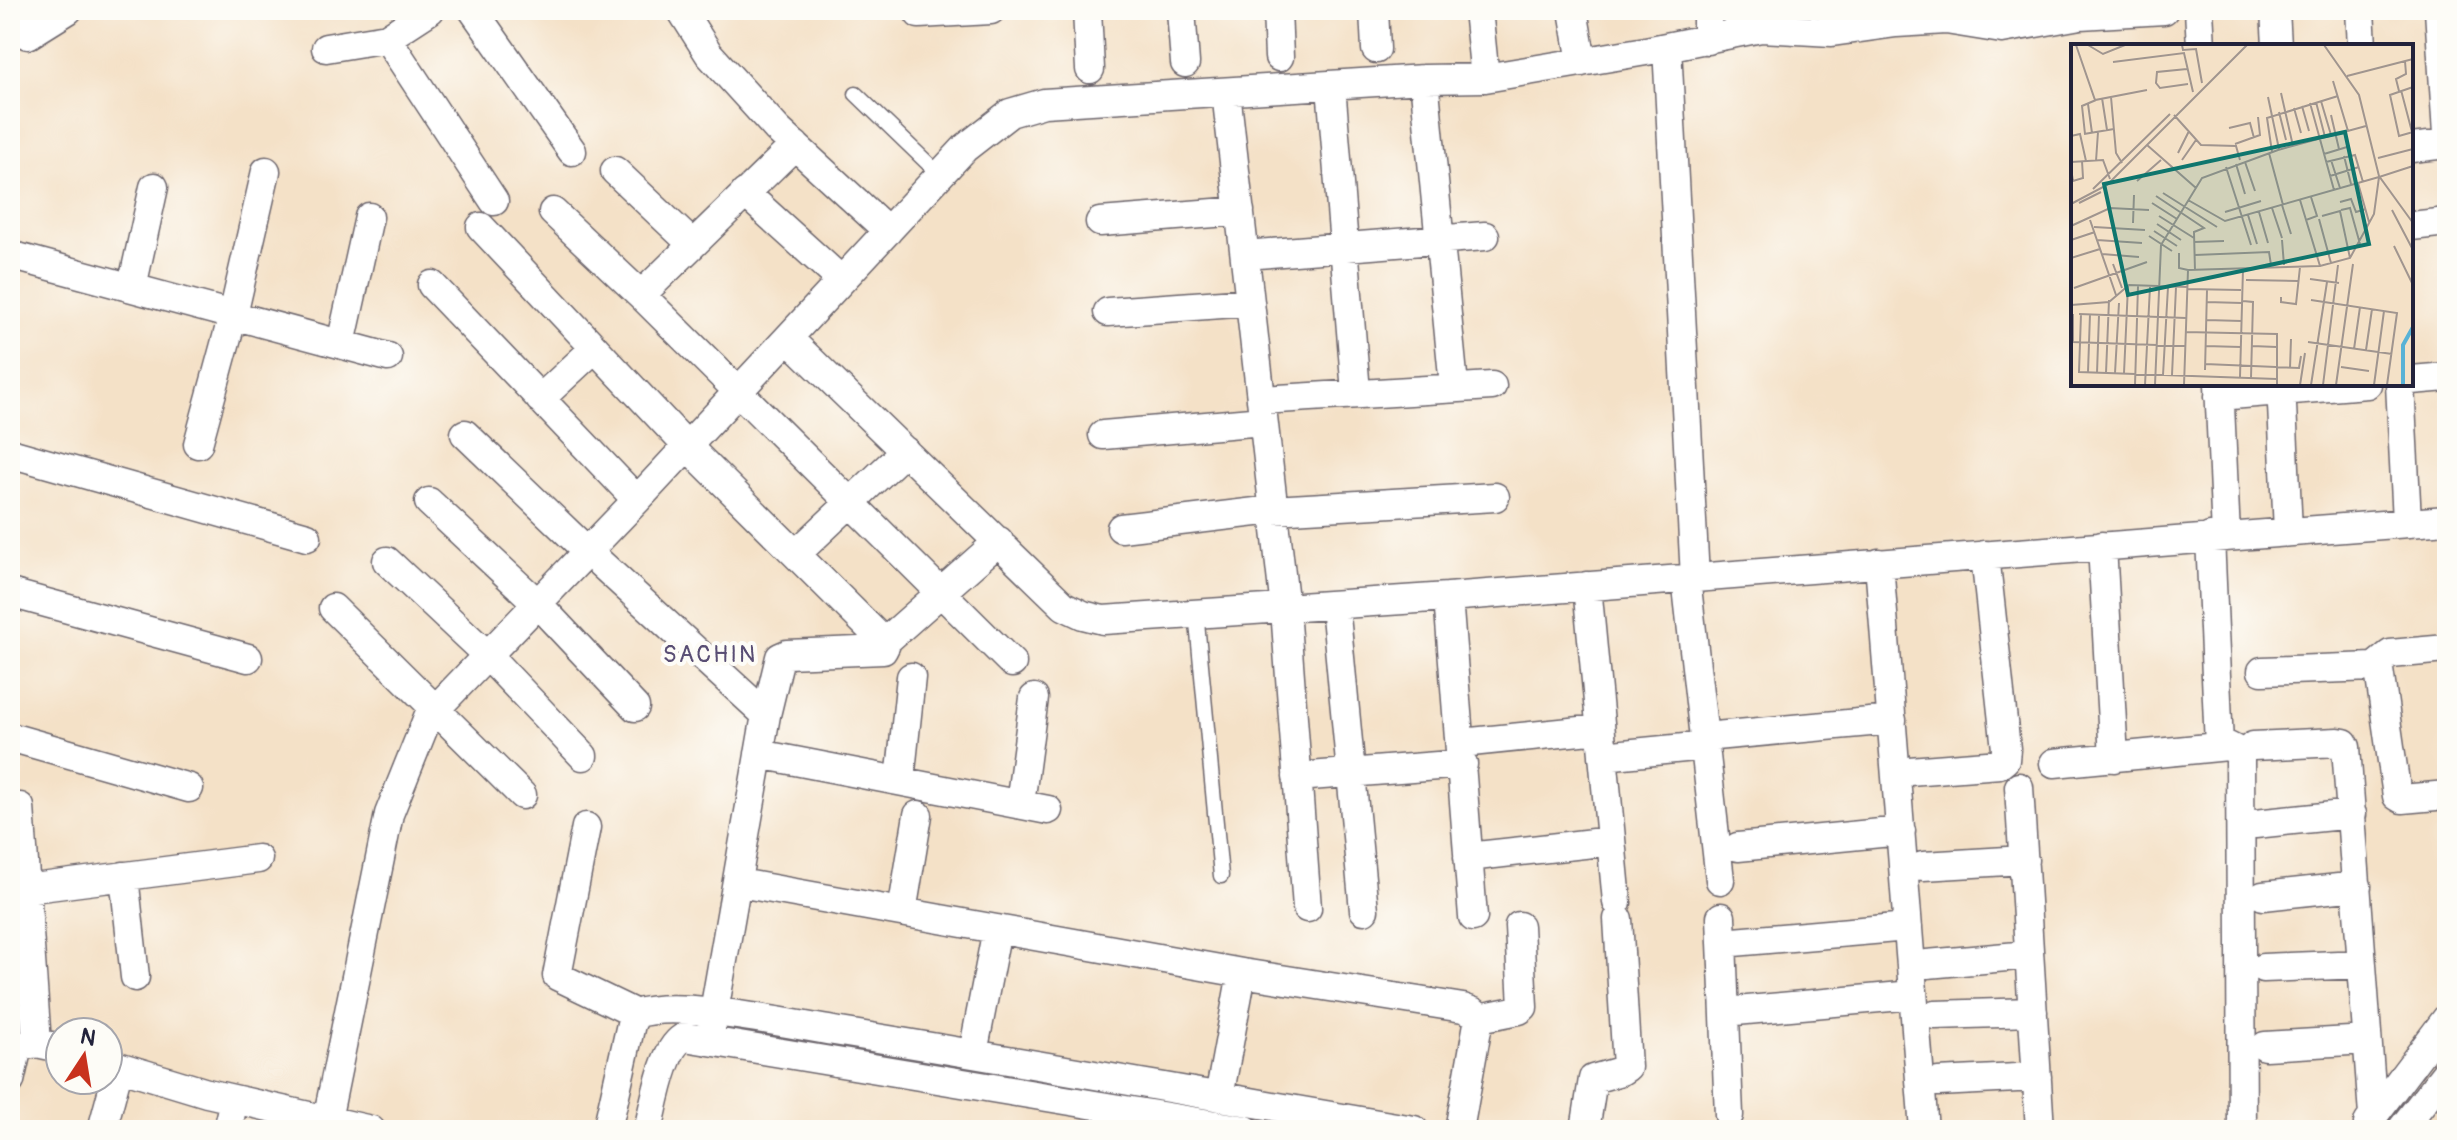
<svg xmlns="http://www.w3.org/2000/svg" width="2457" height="1140" font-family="Pangolin,sans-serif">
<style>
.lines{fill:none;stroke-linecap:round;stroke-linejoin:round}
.lane-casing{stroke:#6c656c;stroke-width:17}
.street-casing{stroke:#6c656c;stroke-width:31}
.secondary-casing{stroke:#6c656c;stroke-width:41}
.lane{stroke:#fff;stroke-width:14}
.street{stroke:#fff;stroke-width:28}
.secondary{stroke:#fff;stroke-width:38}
.labels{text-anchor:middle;stroke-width:8;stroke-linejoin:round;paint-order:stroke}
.quarter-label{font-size:24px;letter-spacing:2px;fill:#594e74;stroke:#fdfcf7}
.inset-river{fill:none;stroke:#58b2d6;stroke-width:4}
.inset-road{fill:none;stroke:#a0958f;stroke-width:2}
.view{fill:#0f766e;fill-opacity:0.15;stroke:#0f766e;stroke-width:4}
.inset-edge{fill:none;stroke:#22223b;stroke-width:4}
</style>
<rect width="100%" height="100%" fill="#fdfcf7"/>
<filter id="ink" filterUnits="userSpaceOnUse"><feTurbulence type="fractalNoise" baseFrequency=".0125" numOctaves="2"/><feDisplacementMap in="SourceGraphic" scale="16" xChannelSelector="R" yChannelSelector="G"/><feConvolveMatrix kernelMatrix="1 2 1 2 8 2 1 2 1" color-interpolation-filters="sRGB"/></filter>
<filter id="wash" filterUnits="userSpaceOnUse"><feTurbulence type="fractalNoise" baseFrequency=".006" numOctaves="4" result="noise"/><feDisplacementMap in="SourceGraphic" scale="32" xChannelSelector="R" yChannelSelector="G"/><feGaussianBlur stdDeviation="1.8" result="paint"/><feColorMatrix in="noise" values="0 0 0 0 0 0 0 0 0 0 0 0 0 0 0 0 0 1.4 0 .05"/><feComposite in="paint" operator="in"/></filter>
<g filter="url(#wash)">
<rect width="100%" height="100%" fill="#f4e1c7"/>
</g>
<g filter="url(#ink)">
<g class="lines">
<g class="lane-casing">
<path id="lane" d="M856 94 940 175
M1196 612 1221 876"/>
</g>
<g class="street-casing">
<path id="street" d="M473 10 572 151
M681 10 709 54 777 129 888 231
M1087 10 1090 69
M1181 10 1185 63
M1277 10 1279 57
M1374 10 1376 49
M1478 10 1485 78
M1573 10 1582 62
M2199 10 2201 46
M2275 10 2277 46
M2360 10 2362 46
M2439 10 2447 134
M919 14 991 10
M28 35 68 10
M387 38 494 201
M1707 40V10
M1667 47 1695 578
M326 48 387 38 430 10
M1424 79 1454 386
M1331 86 1356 392
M1226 92 1285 609 1307 908
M2411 148 2447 144
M615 171 692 244
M745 193 841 280
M553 212 641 295 1012 663
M1100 222 1240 211
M2411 226 2447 222
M481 227 687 446 886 644 883 650 787 654 780 657 766 715 709 1040
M10 255 388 357
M1245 255 1485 236
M432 285 637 500
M132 287 154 187
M641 295 795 145
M1108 312 1250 302
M788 338 1064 606 1083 615 1103 620 1448 597 2447 520
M341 344 369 217
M2411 380 2447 377
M2219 384 2226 536
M2281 384 2288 531
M2400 384 2407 521
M2219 396 2367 384
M540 399 595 348
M1261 400 1492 386
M465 434 587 551 766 715
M1103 435 1263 421
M198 444 233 315 266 171
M10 453 307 537
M429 502 537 603 635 707
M1121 528 1273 510 1495 497
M2210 537 2219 746
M2102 546 2114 758
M796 554 905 451
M387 561 487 655 583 756
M1879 563 1924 1130
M1686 578 1720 880
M1587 586 1617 902
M10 593 248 658
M1448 597 1473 917
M1335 605 1364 910
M333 608 522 795
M885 642 999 541
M2374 667 2390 654 2447 649
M2262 671 2374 667 2379 670 2397 796 2402 799 2447 795
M10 737 189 788
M1704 737 1892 720
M1461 743 1600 729
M2253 746 2338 742 2344 743 2346 747 2373 1115
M759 754 1048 810
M1603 756 1705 746
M2054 763 2228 746 2236 750 2240 758 2242 1130
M1896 772 2000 764 2005 760 2006 749 1985 555
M1297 777 1463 764
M900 781 911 677
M2019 787 2040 1130
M1020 804 1034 698
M20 807 37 1043
M2255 824 2352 814
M586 827 557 976 636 1014
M1738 847 1901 831
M1468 857 1611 841
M1923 866 2024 860
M124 876 135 977
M739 883 1242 973 1463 1008 1474 1012 1479 1018 1459 1130
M10 891 258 859
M2263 896 2357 886
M902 912 918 815
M1721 917 1729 1115
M1722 943 1908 927
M1927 964 2029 955
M2263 968 2362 964
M1725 1012 1913 995
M1935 1015 2033 1012
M1479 1018 1519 1010 1523 1007 1519 926
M2265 1046 2367 1040
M10 1048 37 1043 60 1048
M973 1053 997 929
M108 1063 207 1093 371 1130
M10 1081 18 1046
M1938 1082 2037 1077
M1219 1097 1242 973
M2368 1123 2447 1018
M102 1130 119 1067
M227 1130 234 1100
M325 1130 389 814 428 717 637 500 965 148 1010 113 1044 103 1424 79 1485 78 1646 51 1761 28 1832 32 1896 23 1946 20 2002 29 2080 15 2164 10
M607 1130 631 1024 636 1014C676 999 789 1024 834 1031 1028 1062 1221 1098 1414 1130
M648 1130C654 1107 663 1045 685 1037L1246 1130
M1585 1130 1593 1079 1621 1071 1627 1067 1618 919
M2401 1130 2447 1071"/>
</g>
<g class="secondary-casing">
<path id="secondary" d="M10 30 43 10"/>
</g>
<use href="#lane" class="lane"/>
<use href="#street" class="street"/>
<use href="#secondary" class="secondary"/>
</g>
</g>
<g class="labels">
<g class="quarter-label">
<text x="710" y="662">SACHIN</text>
</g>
</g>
<g transform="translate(2071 44)">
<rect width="342" height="342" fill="#f4e1c7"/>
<path class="inset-river" d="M332 341V301L342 283"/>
<path class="inset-road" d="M5 1 24 56 76 46M17 1 32 10 54 1M111 1 112 6 125 5 131 39M253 1 288 51 308 132 342 179M42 18 113 9 122 48M116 25 86 28 85 39 89 44 117 40M276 32 342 15M262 37 277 87M342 43 319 51 328 92 342 88M330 46 341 88M328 47 325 35 335 30 334 17M210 49 222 102M40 53 45 109 51 119M197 53 208 105M31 54 36 86M250 57 260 91M245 58 254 93M239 59 263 146M17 60 21 89M231 62 238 87M223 64 230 89M208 68 215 96M103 71 130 101 165 102 169 116M260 71 268 105M158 84 179 79 183 94M13 90 43 85M14 90 11 62 25 56M0 92 9 90 15 117M164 100 189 91 187 73M76 101 125 144M201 108 196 74 267 52M107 109 118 87M198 109 212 161M253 110 276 103M273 112 280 140M307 114 342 105M111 116 125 96M260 116 269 144M25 117 27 88M0 118 32 116 39 135M174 118 184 147M255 118 284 111 292 138M165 120 174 150M155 123 180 201M0 125 2 137 12 134 11 117M259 132 288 123M66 137 90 116M287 139 298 178M22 145 99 70M92 149 146 183M85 152 133 184 123 188 124 227M117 156 154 177 308 133M229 156 249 222M269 158 280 155 285 168 295 165M8 159 30 148M81 159 106 175M0 160 36 141 176 1M211 161 220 190M201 164 211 194M270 166 279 164 289 200M321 166 342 206M154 168 190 157M188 168 197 199M177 171 186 200M88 172 123 194M251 172 269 167 279 214M248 175 260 219M19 176 45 251M235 176 246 172 240 153M62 179 63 151M86 180 110 196M0 182 39 164 78 166M23 183 74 186M83 187 106 202M78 192 101 207M0 196 24 188M26 196 71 199M211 196 213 221M123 198 153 197M323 202 342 241M108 209V224L117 226M31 210 68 213M124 211 198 208 200 221M0 214 29 205M42 220 51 244M239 235 268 239M175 236 227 237M3 244 76 218M116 245 170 246M210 253V258L225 260 229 223M240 256 326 269 316 341M172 257 182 258 180 334M135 258 171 259M0 261 38 258 58 241 117 243M2 270V298L114 302M8 270 115 274M10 270 8 328 206 335M135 276 171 277M114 288 206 290V341M237 298 321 310M134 302 170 303M181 302 206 303M283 305 289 263M295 306 301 265M134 320 228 324 230 312M270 323 298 327M219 324 220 295M134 326 136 246M17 328 19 270M26 329 28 271M35 329 38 256M44 329 48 259M53 329 57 242M92 331 97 243M101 331 105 243M169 333 172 225M64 341 67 242M74 341 79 243M84 341 90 201 131 134 207 106 295 82M113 341 117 226 249 222 279 214 303 170 308 133 342 122M229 341 234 309M240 341 256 238M252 341 267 221M265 341 282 220M303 341 313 267"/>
<path class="view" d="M274 88 298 200 57 251 33 140Z"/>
<rect width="342" height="342" class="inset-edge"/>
</g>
<rect width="2457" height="1140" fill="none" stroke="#fdfcf7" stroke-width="40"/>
<g transform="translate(84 1056) rotate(12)"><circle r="38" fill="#fdfcf7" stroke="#a5a5ac" stroke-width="2"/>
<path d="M0-6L14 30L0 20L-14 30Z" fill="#c8321e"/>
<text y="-12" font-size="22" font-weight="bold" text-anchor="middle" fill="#22223b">N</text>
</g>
</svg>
